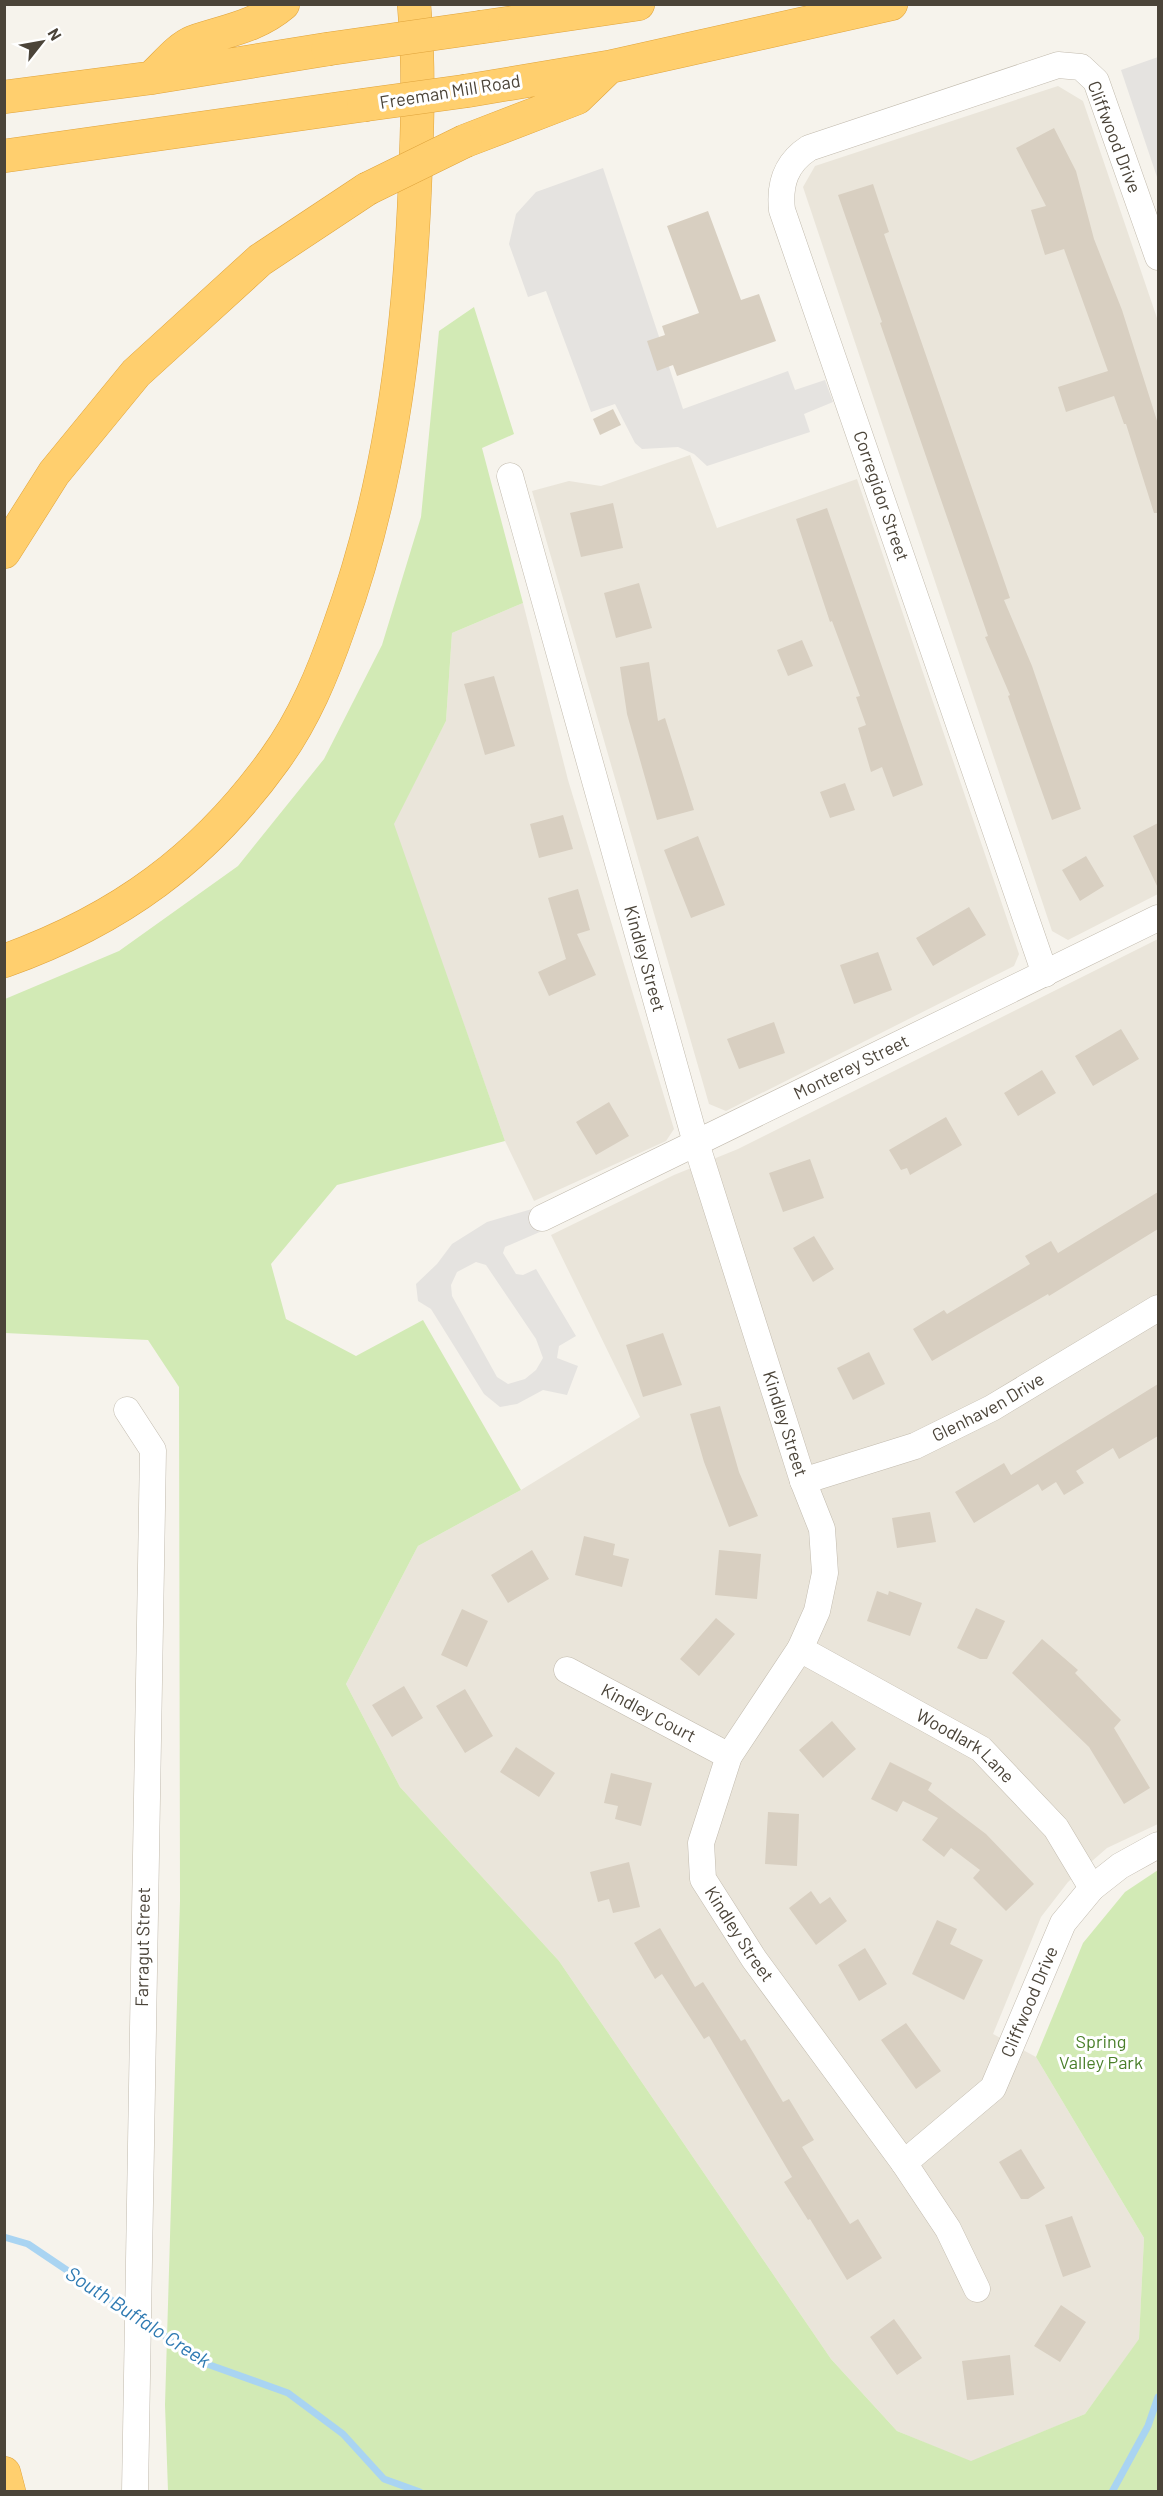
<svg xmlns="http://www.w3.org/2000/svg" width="1163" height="2496" font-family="Barlow,sans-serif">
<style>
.residential{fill:#eae5da}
.green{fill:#d2eab5}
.parking{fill:#e5e3e0;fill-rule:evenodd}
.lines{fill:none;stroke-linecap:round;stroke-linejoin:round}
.stream{stroke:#a9d4f2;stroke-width:7}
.building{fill:#d8cfc1}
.minor-casing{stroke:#c2bbae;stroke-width:27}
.highway-casing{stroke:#e0a43c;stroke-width:34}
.minor{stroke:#fff;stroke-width:26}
.highway{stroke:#ffcf6e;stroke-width:33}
.highway-bridge-casing{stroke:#e0a43c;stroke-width:34;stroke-linecap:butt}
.highway-bridge{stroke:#ffcf6e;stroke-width:33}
.labels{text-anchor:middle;stroke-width:6;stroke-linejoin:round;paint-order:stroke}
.street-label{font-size:18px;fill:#4b4439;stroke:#fff}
.park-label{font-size:18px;fill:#4a7f2a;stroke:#fff}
.water-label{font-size:20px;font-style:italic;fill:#2e7ab2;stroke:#fff}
</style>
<rect width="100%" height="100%" fill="#f6f3ec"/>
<path class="residential" d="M1058 86 1083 101 1158 321V894L1068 940 1052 931 803 187 815 166Z
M690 455 717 528 857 479 1019 954 1014 966 726 1111 709 1104 532 491 569 481 601 486Z
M523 603 568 780 674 1129 666 1141 534 1201 505 1141 393 824 446 721 452 633Z
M1158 939V1824L1107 1848 1068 1882 1041 1917 993 2034 1036 2057 1144 2238 1139 2340 1085 2414 971 2462 897 2431 831 2359 559 1961 400 1787 346 1684 418 1546 521 1490 640 1417 551 1235 674 1175 738 1149Z"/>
<path class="green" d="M474 307 514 434 482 448 523 603 452 633 446 721 394 824 505 1141 337 1185 271 1264 286 1319 356 1356 423 1320 521 1490 418 1546 346 1684 400 1787 559 1961 831 2359 897 2431 971 2461 1085 2414 1139 2339 1144 2238 1036 2057 1083 1943 1125 1892 1158 1870V2491H168L165 2405 180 1901 179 1387 148 1340 5 1333V999L119 951 238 866 324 759 382 645 421 517 439 331Z"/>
<path class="parking" d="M1158 57V180L1121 70Z
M603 168 683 409 788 371 795 390 825 380 833 402 804 414 810 432 707 466 694 454 678 447 642 449 635 443 615 404 591 412 546 291 528 297 509 244 516 214 536 192Z
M532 1209 542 1231 505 1247 503 1253 516 1274 523 1275 536 1269 576 1336 559 1346 557 1358 578 1366 567 1395 543 1390 517 1404 500 1407 484 1394 431 1309 418 1301 416 1284 437 1264 452 1244 487 1222ZM476 1262 486 1265 536 1339 543 1358 536 1370 525 1379 508 1384 497 1377 452 1296 451 1285 457 1272Z"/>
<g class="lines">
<path class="stream" d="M4 2237 28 2244 132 2314
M144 2322 207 2364 288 2393 343 2434 384 2479 420 2492
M1112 2492 1148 2426 1158 2397"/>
</g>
<path class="building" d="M1054 128 1076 171 1094 239 1122 310 1158 424V513H1154L1126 424H1124L1114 396 1066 412 1058 387 1108 371 1064 249 1045 255 1031 210 1046 206 1016 148Z
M873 184 889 232 884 234 1010 598 1004 600 1032 666 1081 809 1052 820 1008 696 1010 695 985 637 988 636 880 323 882 322 838 195Z
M708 211 741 300 759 294 776 341 677 376 673 365 657 371 647 341 665 335 662 326 699 313 667 226Z
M613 409 621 425 600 435 593 419Z
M613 503 623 548 581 557 570 513Z
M827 508 923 785 893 797 882 767 871 772 858 728 866 725 856 697 860 696 832 621 830 622 796 519Z
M639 583 652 628 616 638 604 593Z
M802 640 813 666 788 676 777 650Z
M649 662 658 721 665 718 694 810 657 820 627 714 620 667Z
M494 676 515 746 485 755 464 684Z
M845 783 855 810 830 818 820 792Z
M563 815 573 849 539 858 530 824Z
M1158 823V888L1133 836Z
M698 836 725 905 691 918 664 850Z
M1086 856 1104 886 1080 901 1062 870Z
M578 889 590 930 577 934 596 975 549 996 538 972 566 959 548 898Z
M969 907 986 935 933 966 916 938Z
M878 952 892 990 854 1004 840 965Z
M774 1022 785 1053 739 1069 727 1039Z
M1121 1029 1139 1059 1093 1086 1075 1056Z
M1042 1070 1056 1093 1018 1116 1004 1093Z
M609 1102 629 1136 596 1155 576 1122Z
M946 1117 962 1145 910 1175 907 1168 901 1170 889 1150Z
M810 1159 824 1198 783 1212 769 1173Z
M1158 1192V1229L1049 1296 1048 1294 932 1361 913 1329 944 1310 947 1314 1030 1264 1025 1256 1051 1241 1058 1253Z
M814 1236 834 1269 813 1282 793 1248Z
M663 1333 682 1385 643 1397 626 1345Z
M869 1352 885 1384 853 1400 837 1368Z
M1158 1384V1436L1119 1459 1113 1448 1076 1471 1084 1483 1064 1495 1056 1482 1042 1491 1038 1484 974 1523 955 1492 1004 1463 1011 1475Z
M720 1406 739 1472 758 1516 729 1527 704 1462 690 1414Z
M930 1512 936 1542 897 1548 892 1518Z
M584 1536 615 1544 613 1555 629 1559 622 1587 575 1575Z
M532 1550 549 1579 508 1603 491 1575Z
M719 1550 761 1554 757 1599 715 1595Z
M877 1591 888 1595 889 1591 922 1603 910 1636 867 1621Z
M976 1608 1005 1621 987 1659H980L957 1648Z
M462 1609 488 1621 467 1667 441 1655Z
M716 1618 735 1634 699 1676 680 1659Z
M1042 1639 1078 1670 1075 1673 1121 1720 1114 1728 1150 1788 1124 1804 1089 1747 1012 1673Z
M404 1686 423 1718 392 1737 372 1705Z
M465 1689 493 1736 465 1753 436 1706Z
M832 1721 856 1749 823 1778 799 1750Z
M516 1747 555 1773 539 1797 500 1772Z
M890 1762 932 1783 928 1790 986 1834 1034 1884 1006 1911 973 1878 980 1870 951 1848 944 1857 922 1840 938 1818 903 1801 897 1812 871 1799Z
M611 1773 652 1783 641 1826 615 1819 618 1806 604 1803Z
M768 1812 799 1814 797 1866 765 1864Z
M629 1862 640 1907 613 1913 609 1899 598 1902 590 1872Z
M811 1891 820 1904 830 1897 847 1921 816 1945 789 1908Z
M937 1920 957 1929 950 1944 983 1960 964 2000 912 1974Z
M660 1928 695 1987 703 1982 741 2041 745 2039 783 2102 789 2099 814 2140 802 2147 850 2224 858 2219 882 2258 847 2280 810 2219 808 2220 784 2182 792 2177 709 2036 704 2039 662 1974 655 1979 634 1943Z
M865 1948 887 1984 859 2001 838 1965Z
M906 2023 941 2071 916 2089 881 2040Z
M1021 2149 1045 2188 1028 2199H1021L999 2162Z
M1072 2216 1091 2267 1063 2277 1045 2225Z
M1061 2305 1086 2322 1060 2362 1034 2346Z
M894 2319 922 2358 897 2375 870 2337Z
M1010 2355 1014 2395 967 2400 962 2361Z"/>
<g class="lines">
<g class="minor-casing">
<g id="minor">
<path id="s1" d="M510 476 696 1143 803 1481 822 1529 825 1573 817 1611 800 1649 729 1756 701 1843 703 1879 754 1959 904 2163 948 2229 977 2289"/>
<path d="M1045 974 782 210C779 183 786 163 809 148L1058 65 1081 67 1096 81 1158 257"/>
<path id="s2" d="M542 1218 1158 918"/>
<path d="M127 1410 153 1450 135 2492"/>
<path id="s3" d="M803 1481 915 1446 992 1408 1158 1308"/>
<path id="s4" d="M800 1649 981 1749 1056 1828 1092 1888"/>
<path id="s5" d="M567 1670 729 1756"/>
<path id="s6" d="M904 2163 993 2088 1063 1923 1092 1888 1120 1866 1158 1845"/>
</g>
</g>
<g class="highway-casing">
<path id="highway" d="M482 27 638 4
M151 78C163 68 178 48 193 42 225 31 256 27 283 4
M466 91 609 67 891 4
M4 97 150 78 328 49
M465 141 577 98 609 67
M4 156 364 105
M4 552 54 473 136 373 260 260 367 189
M4 961C119 920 204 858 275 759 304 719 323 673 339 627 388 492 407 350 414 207 417 140 420 72 414 4
M4 2473 9 2492"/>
</g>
<use href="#minor" class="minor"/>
<use href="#highway" class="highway"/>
<g class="highway-bridge-casing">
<path id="highway-bridge" d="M328 49 482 27
M364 105 466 91
M367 189 465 141"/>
</g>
<use href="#highway-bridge" class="highway-bridge"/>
</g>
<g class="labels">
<g class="street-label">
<text transform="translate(450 92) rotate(-9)" y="6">Freeman Mill Road</text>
<text transform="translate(1114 137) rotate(69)" y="6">Cliffwood Drive</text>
<text transform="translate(881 496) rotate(71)" y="6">Corregidor Street</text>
<text dy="6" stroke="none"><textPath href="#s1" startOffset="501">Kindley Street</textPath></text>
<text dy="6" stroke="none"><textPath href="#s2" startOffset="344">Monterey Street</textPath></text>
<text dy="6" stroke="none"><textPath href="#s3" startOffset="200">Glenhaven Drive</textPath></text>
<text dy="6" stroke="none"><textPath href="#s1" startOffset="987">Kindley Street</textPath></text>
<text dy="6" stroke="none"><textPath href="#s5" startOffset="92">Kindley Court</textPath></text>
<text dy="6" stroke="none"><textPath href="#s4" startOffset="192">Woodlark Lane</textPath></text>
<text dy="6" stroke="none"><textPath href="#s1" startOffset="1545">Kindley Street</textPath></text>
<text transform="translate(143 1947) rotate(-89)" y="6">Farragut Street</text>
<text dy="6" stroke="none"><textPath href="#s6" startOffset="210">Cliffwood Drive</textPath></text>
</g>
<g class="park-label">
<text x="1101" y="2048">Spring<tspan x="1101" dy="21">Valley Park</tspan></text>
</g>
<g class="water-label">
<text transform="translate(138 2317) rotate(33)" y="7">South Buffalo Creek</text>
</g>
</g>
<rect width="1163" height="2496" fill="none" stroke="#4b4439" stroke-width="12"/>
<g transform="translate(42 42) rotate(59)" stroke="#ffffff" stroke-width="4.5" paint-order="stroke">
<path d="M0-4.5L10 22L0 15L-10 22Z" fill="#4b4439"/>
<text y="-9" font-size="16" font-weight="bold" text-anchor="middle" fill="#4b4439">N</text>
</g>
</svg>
